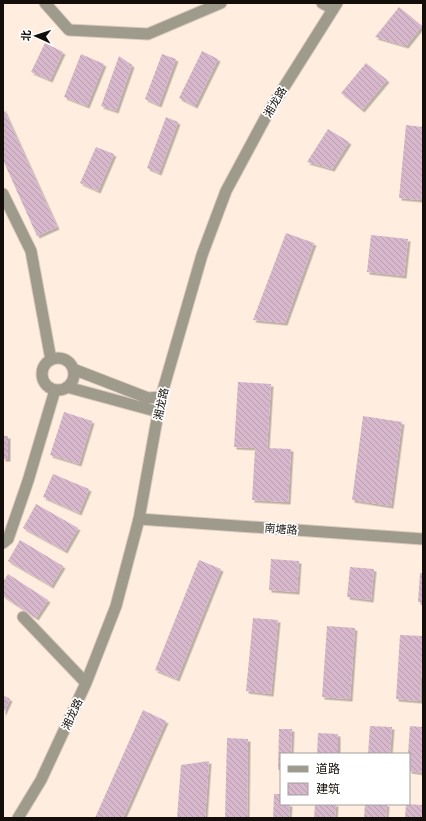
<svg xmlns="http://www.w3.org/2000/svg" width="426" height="821" font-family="Quicksand,'Noto Sans SC',sans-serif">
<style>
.building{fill:url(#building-back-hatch);filter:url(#shadow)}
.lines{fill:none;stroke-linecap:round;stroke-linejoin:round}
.minor-casing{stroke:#d9cabd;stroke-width:13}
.tertiary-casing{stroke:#d9cabd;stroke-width:13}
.minor{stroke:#9e9a8c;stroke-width:11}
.tertiary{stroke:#9e9a8c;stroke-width:11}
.labels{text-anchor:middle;stroke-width:3.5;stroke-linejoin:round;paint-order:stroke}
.street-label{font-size:11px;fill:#130e09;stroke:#fff}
</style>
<defs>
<pattern id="building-back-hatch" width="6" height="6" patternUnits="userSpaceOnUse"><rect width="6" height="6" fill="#d7b7cc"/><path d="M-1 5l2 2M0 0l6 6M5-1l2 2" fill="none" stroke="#b89cae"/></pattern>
<filter id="shadow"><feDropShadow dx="2.5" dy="2.5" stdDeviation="0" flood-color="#0004"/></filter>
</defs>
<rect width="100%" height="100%" fill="#ffeedf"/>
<path class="building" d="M399 7 422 26 406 46 375 37Z
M45 43 63 52 50 80 31 72Z
M202 51 218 59 195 106 179 98Z
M81 54 104 64 87 106 64 97Z
M162 54 176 59 159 105 145 99Z
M119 56 132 65 116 111 101 106Z
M366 63 387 80 362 110 341 93Z
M3 108 57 227 37 236 3 160Z
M166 117 178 122 159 173 147 168Z
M406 125 423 127V183L421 200 399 198Z
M328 129 349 142 332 169 307 162Z
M96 147 114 154 98 191 80 183Z
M286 233 314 243 285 323 253 320Z
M371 235 408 239 404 276 367 272Z
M238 382 271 384 267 448 291 449 288 502 252 500 255 448 234 447Z
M64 412 92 421 79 464 50 455Z
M363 416 402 422 391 506 352 500Z
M3 436H8V459H3Z
M53 474 89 489 79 513 43 497Z
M36 504 78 528 65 551 23 528Z
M20 540 63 566 51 586 8 561Z
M271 559 299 561 297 592 269 590Z
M199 560 221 569 177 679 155 670Z
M350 567 374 569 371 600 347 597Z
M420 573H423V603L418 602Z
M8 574 48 600 36 618 3 596V582Z
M253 618 278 620 271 694 246 691Z
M327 626 355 628 350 699 322 697Z
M400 635 423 636 420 701 396 699Z
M3 695 10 699 3 714Z
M143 710 166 721 123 818H95Z
M370 726 392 727 390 754H368Z
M410 726 423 727V773L409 771V754H408Z
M279 729H292L291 754H281V770H278Z
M318 733 338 734V754H317Z
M227 738 248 739 247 818H225Z
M209 761 205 818H177L181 765Z
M274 794H281V804H290L289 818H273Z
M315 804H336L335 818H314Z
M365 804H387L386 818H364Z
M406 804 423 805 422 818H405Z"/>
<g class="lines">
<g class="minor-casing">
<path id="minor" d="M45 3 69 30 148 34 221 3
M322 3 333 9
M3 194 31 251 51 360
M42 374a16 16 0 1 1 32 0a16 16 0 1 1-32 0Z
M73 369 148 398 161 397
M67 387 159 412
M3 543 8 539 28 481 55 390
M23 617 86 683
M18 818 41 780 86 683 116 606 139 519 161 397 202 255 226 191 269 111 337 3"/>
</g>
<g class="tertiary-casing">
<path id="tertiary" d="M139 519 423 539"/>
</g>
<use href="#minor" class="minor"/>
<use href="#tertiary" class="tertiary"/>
</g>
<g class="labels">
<g class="street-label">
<text transform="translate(275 102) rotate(-59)" y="4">湘龙路</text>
<text transform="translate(161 404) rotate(-78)" y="4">湘龙路</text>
<text transform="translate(281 529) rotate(4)" y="4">南塘路</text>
<text transform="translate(72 714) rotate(-65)" y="4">湘龙路</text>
</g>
</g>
<rect width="426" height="821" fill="none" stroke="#130e09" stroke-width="8"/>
<rect x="280" y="753" width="130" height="52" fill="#ffffff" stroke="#a19f9d"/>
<rect x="288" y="766" width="20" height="6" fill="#9e9a8c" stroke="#a19f9d"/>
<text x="316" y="773" font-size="12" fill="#130e09">道路</text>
<rect x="288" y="783" width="20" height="12" fill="url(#building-back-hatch)" stroke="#a19f9d"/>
<text x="316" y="793" font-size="12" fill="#130e09">建筑</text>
<g transform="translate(36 36) rotate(273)" stroke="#ffffff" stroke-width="3" paint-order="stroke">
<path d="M0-3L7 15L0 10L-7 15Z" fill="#130e09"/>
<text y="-6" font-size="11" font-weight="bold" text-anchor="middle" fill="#130e09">北</text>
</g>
</svg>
